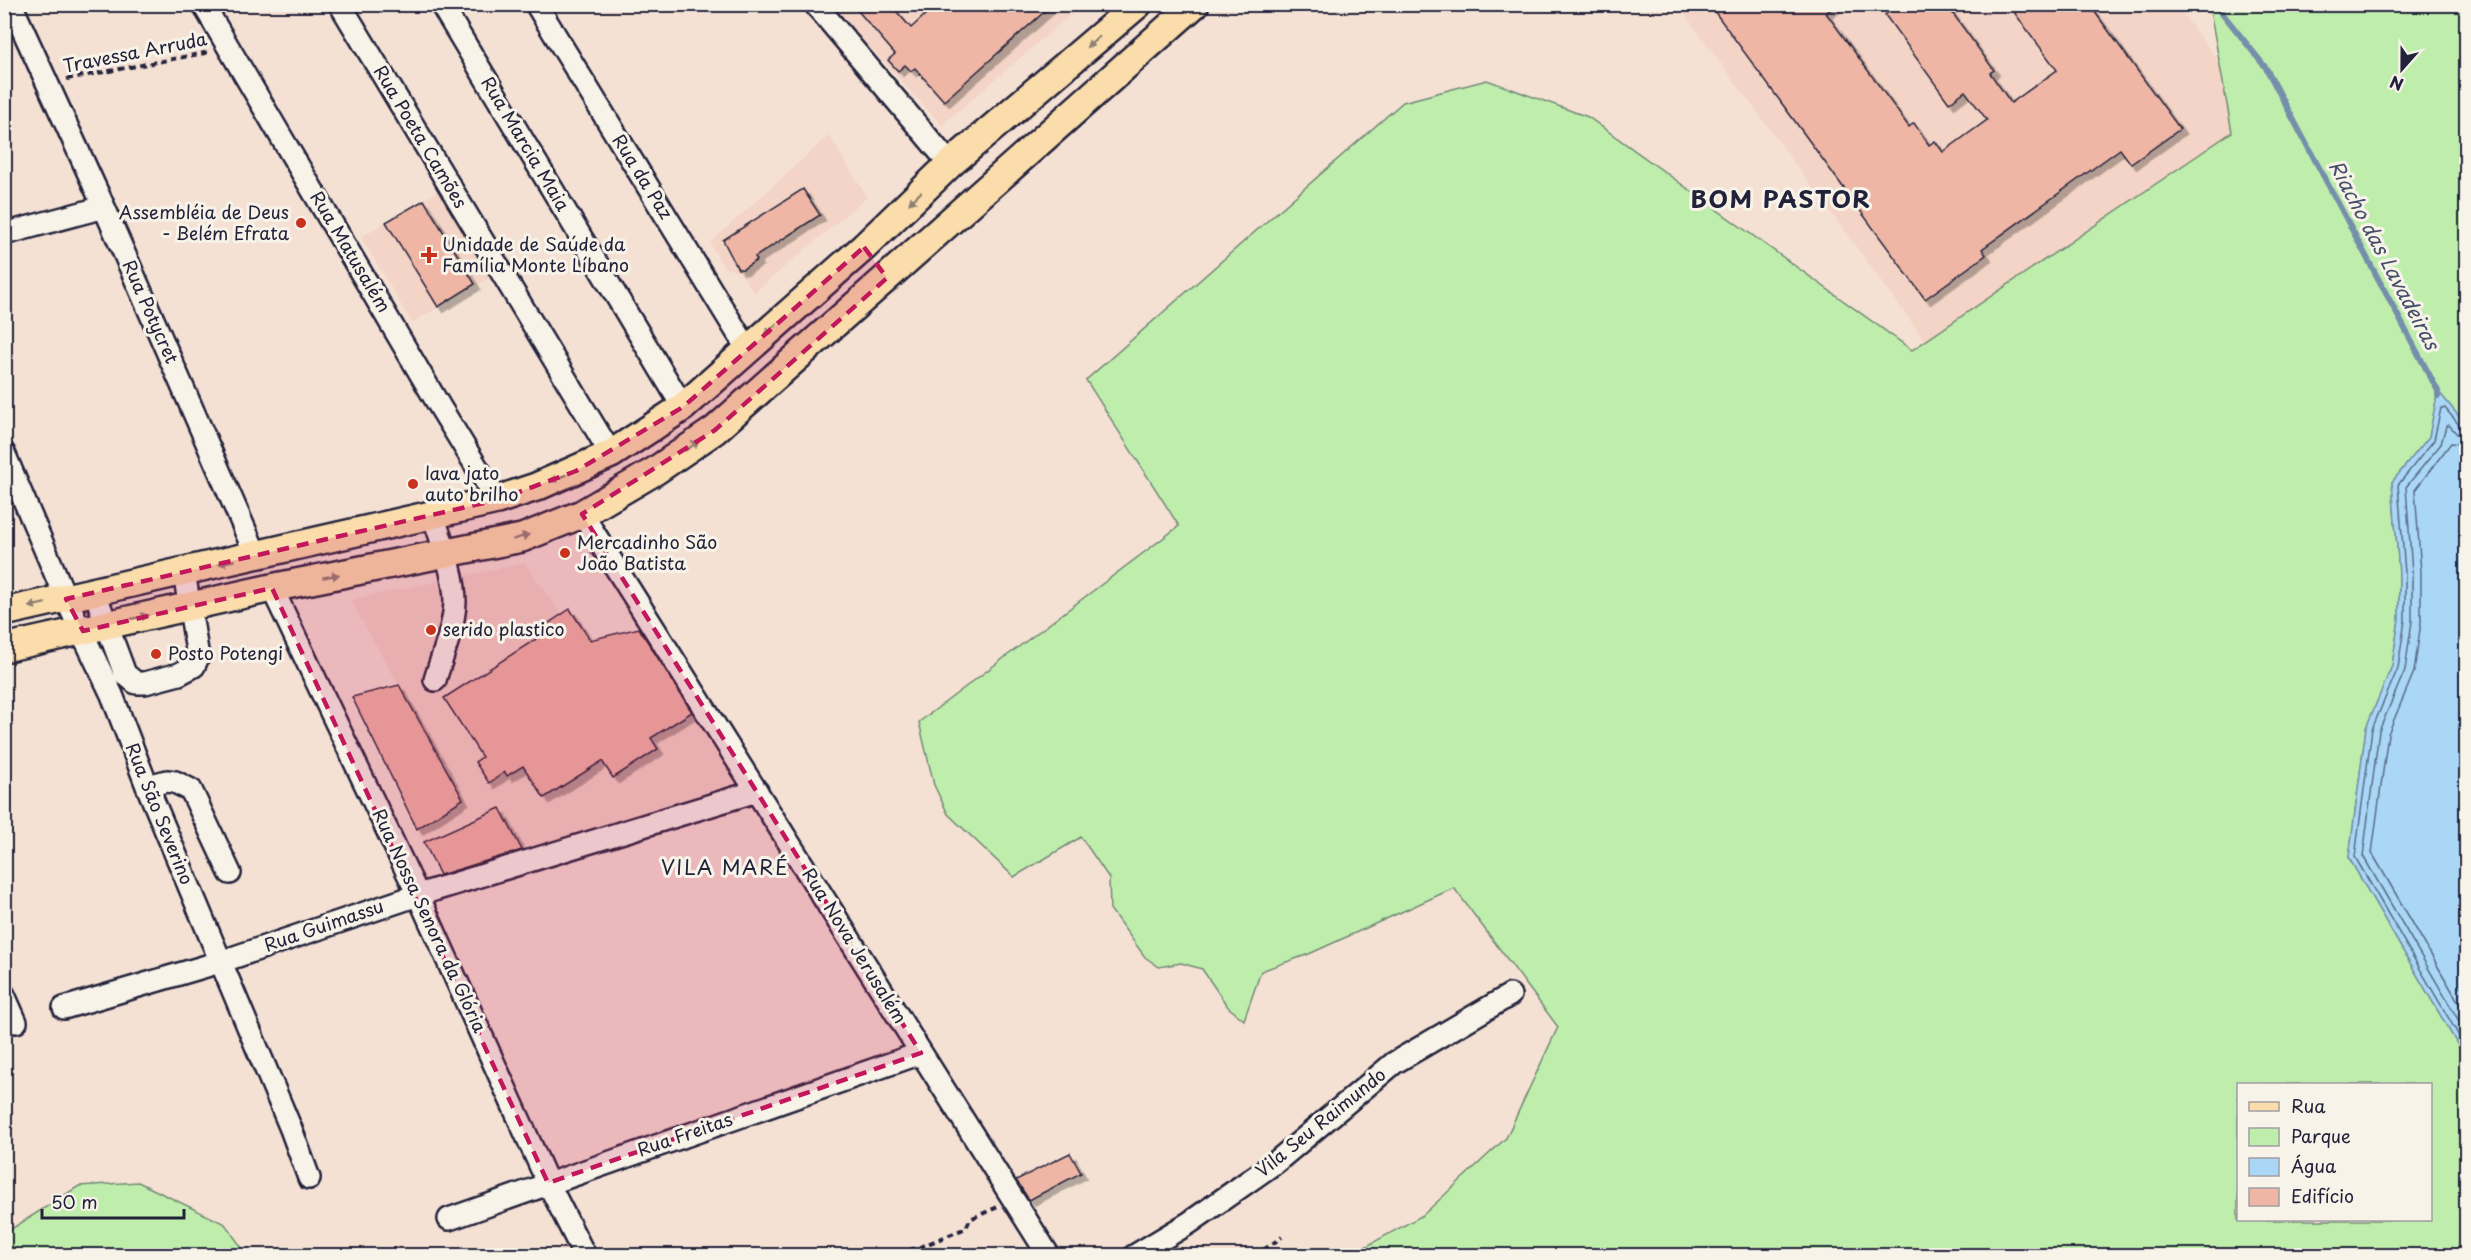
<svg xmlns="http://www.w3.org/2000/svg" width="2471" height="1260" font-family="'Playpen Sans',sans-serif">
<style>
.built{fill:#f3d4c6}
.green{fill:#bfeeac;stroke:#708874;stroke-width:1.5;fill-rule:evenodd}
.water{fill:#aad7f6;stroke:#748fab;stroke-width:1.5}
.lines{fill:none;stroke-linecap:round;stroke-linejoin:round}
.shore{stroke:#586a86;stroke-width:1.5}
.stream{stroke:#748fab;stroke-width:6}
.building{fill:#efb6a5;stroke:#22223b;stroke-width:1.5;filter:url(#shadow)}
.minor-casing{stroke:#22223b;stroke-width:26}
.major-casing{stroke:#22223b;stroke-width:32}
.path{stroke:#22223b;stroke-width:4;stroke-dasharray:6 4.5;stroke-linecap:butt}
.minor{stroke:#f7f3e8;stroke-width:21}
.major{stroke:#fbddab;stroke-width:27}
.oneway{fill:#8e8073}
.marked{fill:#c2185b;fill-opacity:0.2;stroke:#c2185b;stroke-width:4.5;stroke-dasharray:12 8;stroke-linejoin:round}
.poi-dot{fill:#c8321e;stroke:#f7f3e8;stroke-width:2}
.labels{text-anchor:middle;stroke-width:6;stroke-linejoin:round;paint-order:stroke}
.street-label{font-size:18px;fill:#22223b;stroke:#f7f3e8}
.poi-label{font-size:18px;fill:#22223b;stroke:#f7f3e8;text-anchor:start}
.water-label{font-size:20px;font-style:italic;fill:#444f6a;stroke:#f7f3e8}
.neighbourhood-label{font-size:20px;letter-spacing:1.5px;fill:#22223b;stroke:#f7f3e8}
.district-label{font-size:24px;font-weight:bold;letter-spacing:1.5px;fill:#22223b;stroke:#f7f3e8}
</style>
<defs>
<filter id="shadow"><feDropShadow dx="5.5" dy="5.5" stdDeviation="0" flood-color="#0004"/></filter>
</defs>
<rect width="100%" height="100%" fill="#f5e1d4"/>
<filter id="ink" filterUnits="userSpaceOnUse"><feTurbulence type="fractalNoise" baseFrequency=".0167" numOctaves="2"/><feDisplacementMap in="SourceGraphic" scale="12" xChannelSelector="R" yChannelSelector="G"/><feConvolveMatrix kernelMatrix="1 2 1 2 8 2 1 2 1" color-interpolation-filters="sRGB"/></filter>
<g filter="url(#ink)">
<path class="built" d="M831 5H1082L942 125Z
M1678 5H2176L2317 191 1985 422Z
M829 135 867 197 754 293 740 272 724 268 710 243Z
M445 187 496 274 412 323 361 237Z
M525 563 560 613 570 609 590 640 643 627 740 785 441 877 352 697 399 685 350 600Z"/>
<path class="green" d="M2209 5H2466V425L2438 391 2429 437 2392 482 2399 573V619L2392 666 2366 728 2349 858 2466 1059V1255H1357L1356 1252 1423 1215 1506 1138 1558 1027 1454 888 1309 954 1261 971 1244 1020 1228 1007 1202 969 1181 963 1159 967 1145 957 1110 909 1109 878 1081 837 1014 877 948 814 934 785 919 722 1179 526 1086 380 1403 102 1487 80 1588 117 1912 350 2232 132ZM2238 1084H2430V1220H2238Z
M138 1182 225 1224 247 1255H5V1233L79 1186Z"/>
<path class="water" d="M2438 391 2466 425V1059L2349 858 2366 728 2392 666 2399 619V573L2392 482 2429 437Z"/>
<g class="lines">
<path class="shore" d="M2466 428 2460 426 2445 408H2441L2434 440 2398 485 2405 573V620L2398 668 2372 729 2355 857 2466 1048
M2466 436 2457 434 2449 425 2446 426 2441 444 2406 487 2412 573V621L2405 670 2379 731 2363 856 2466 1033
M2466 445 2451 443 2415 490 2421 572V622L2414 672 2388 734 2372 853 2466 1015"/>
<path class="stream" d="M2215 4 2266 68 2438 391V396"/>
</g>
<path class="building" d="M852 4H890L911 28 937 4H1053L944 101 915 68 911 71 905 65 898 71 888 60 895 54Z
M1709 4H1838L1826 13 1909 127 1914 123 1929 145 1935 141 1943 152 1987 120 1965 91 1949 103 1885 15 1900 4H1946L1994 70 1990 73 2011 103 2057 70 2008 4H2089L2180 129 2131 164 2120 149 1982 249 1986 255 1925 299Z
M803 189 820 215 755 257 757 260 743 269H738L723 240Z
M424 200 475 284 438 307 386 222Z
M570 609 590 640 639 628 692 712 651 738 658 749 613 778 602 761 544 798 523 766 507 776 505 772 489 783 475 762 482 757 444 698 550 630 546 625Z
M399 685 463 799 417 829 352 697Z
M500 808 522 850 440 875 424 842Z
M1070 1153 1081 1173 1029 1200 1016 1180Z"/>
<g class="lines">
<g class="minor-casing">
<path id="minor" d="M11 4 104 207 256 555
M203 4 440 407 497 500
M340 4 611 454
M441 4 683 407
M536 4 748 350
M815 4 950 164
M4 234 104 207
M4 453 66 599 112 695 147 786 291 1129 309 1178
M582 514 1049 1256
M433 515C442 543 455 574 455 602 454 628 442 656 435 680
M272 588 418 895 548 1183 585 1256
M95 593 125 674 136 683H145L179 674 194 666 198 657 184 572
M147 786 167 781 175 782 191 790 230 873
M4 995 16 1022
M64 1008 220 962 418 895 757 791
M449 1219 921 1053
M1134 1256 1189 1223 1276 1162 1394 1063 1510 995"/>
</g>
<g class="major-casing">
<path id="major" d="M4 612 497 500 536 487 611 454 683 407 864 247 950 164 1138 4
M4 648 276 587 522 538 582 514 655 471 715 430 1195 4"/>
</g>
<path class="path" d="M67 79 210 52
M889 1256 923 1246 966 1228 970 1219 998 1207
M1255 1256 1282 1237"/>
<use href="#minor" class="minor"/>
<use href="#major" class="major"/>
</g>
<defs><path id="oneway-solid" d="M-6-.8H1V-3.2L6.5 0L1 3.2V.8H-6Z" transform="scale(1.5)"/></defs>
<g class="oneway">
<use href="#oneway-solid" transform="translate(1093 42) rotate(140)"/>
<use href="#oneway-solid" transform="translate(915 198) rotate(136)"/>
<use href="#oneway-solid" transform="translate(771 329) rotate(137)"/>
<use href="#oneway-solid" transform="translate(692 446) rotate(-34)"/>
<use href="#oneway-solid" transform="translate(558 478) rotate(158)"/>
<use href="#oneway-solid" transform="translate(521 537) rotate(-17)"/>
<use href="#oneway-solid" transform="translate(227 562) rotate(167)"/>
<use href="#oneway-solid" transform="translate(331 576) rotate(-11)"/>
<use href="#oneway-solid" transform="translate(37 605) rotate(168)"/>
<use href="#oneway-solid" transform="translate(140 617) rotate(-12)"/>
</g>
</g>
<path class="marked" d="M864 247 887 278 715 430 582 514 921 1053 548 1183 272 588 83 631 66 599 497 500 576 471 683 407Z"/>
<g class="poi-dot">
<circle cx="301" cy="223" r="6"/>
<path d="M426 246h6v6h6v6h-6v6h-6v-6h-6v-6h6z"/>
<circle cx="413" cy="484" r="6"/>
<circle cx="565" cy="553" r="6"/>
<circle cx="431" cy="630" r="6"/>
<circle cx="156" cy="654" r="6"/>
</g>
<g class="labels">
<g class="street-label">
<text transform="translate(135 53) rotate(-11)" y="6">Travessa Arruda</text>
<text transform="translate(420 137) rotate(59)" y="6">Rua Poeta Camões</text>
<text transform="translate(525 144) rotate(59)" y="6">Rua Marcia Maia</text>
<text transform="translate(642 177) rotate(58)" y="6">Rua da Paz</text>
<text transform="translate(350 252) rotate(59)" y="6">Rua Matusalém</text>
<text transform="translate(150 312) rotate(66)" y="6">Rua Potycret</text>
<text transform="translate(159 814) rotate(68)" y="6">Rua São Severino</text>
<text transform="translate(429 921) rotate(65)" y="6">Rua Nossa Senora da Glória</text>
<text transform="translate(324 926) rotate(-19)" y="6">Rua Guimassu</text>
<text transform="translate(854 946) rotate(58)" y="6">Rua Nova Jerusalém</text>
<text transform="translate(1321 1123) rotate(-39)" y="6">Vila Seu Raimundo</text>
<text transform="translate(685 1135) rotate(-19)" y="6">Rua Freitas</text>
</g>
<g class="poi-label">
<text x="289" y="219" text-anchor="end">Assembléia de Deus<tspan x="289" dy="21">- Belém Efrata</tspan></text>
<text x="442" y="251">Unidade de Saúde da<tspan x="442" dy="21">Família Monte Líbano</tspan></text>
<text x="425" y="480">lava jato<tspan x="425" dy="21">auto brilho</tspan></text>
<text x="577" y="549">Mercadinho São<tspan x="577" dy="21">João Batista</tspan></text>
<text x="443" y="636">serido plastico</text>
<text x="168" y="660">Posto Potengi</text>
</g>
<g class="water-label">
<text transform="translate(2384 255) rotate(62)" y="7">Riacho das Lavadeiras</text>
</g>
<g class="neighbourhood-label">
<text x="725" y="875">VILA MARÉ</text>
</g>
<g class="district-label">
<text x="1781" y="208">BOM PASTOR</text>
</g>
</g>
<rect width="2471" height="1260" fill="none" stroke="#f7f3e8" stroke-width="24"/>
<rect x="12" y="12" width="2447" height="1236" fill="none" stroke="#22223b" stroke-width="2" filter="url(#ink)"/>
<rect x="2237" y="1083" width="195" height="138" fill="#f7f3e8" stroke="#a29fa3" stroke-width="1.5"/>
<rect x="2249" y="1102" width="30" height="9" fill="#fbddab" stroke="#a29fa3" stroke-width="1.5"/>
<text x="2291" y="1113" font-size="18" fill="#22223b">Rua</text>
<rect x="2249" y="1128" width="30" height="18" fill="#bfeeac" stroke="#a29fa3" stroke-width="1.5"/>
<text x="2291" y="1143" font-size="18" fill="#22223b">Parque</text>
<rect x="2249" y="1158" width="30" height="18" fill="#aad7f6" stroke="#a29fa3" stroke-width="1.5"/>
<text x="2291" y="1173" font-size="18" fill="#22223b">Água</text>
<rect x="2249" y="1188" width="30" height="18" fill="#efb6a5" stroke="#a29fa3" stroke-width="1.5"/>
<text x="2291" y="1203" font-size="18" fill="#22223b">Edifício</text>
<g transform="translate(2402 69) rotate(201)" stroke="#f7f3e8" stroke-width="4.5" paint-order="stroke">
<path d="M0-4.5L10 22L0 15L-10 22Z" fill="#22223b"/>
<text y="-9" font-size="16" font-weight="bold" text-anchor="middle" fill="#22223b">N</text>
</g>
<path d="M42 1209v9h142v-9" fill="none" stroke="#22223b" stroke-width="3"/>
<text x="51" y="1209" font-size="18" fill="#22223b" stroke="#f7f3e8" stroke-width="4.5" paint-order="stroke">50 m</text>
</svg>
